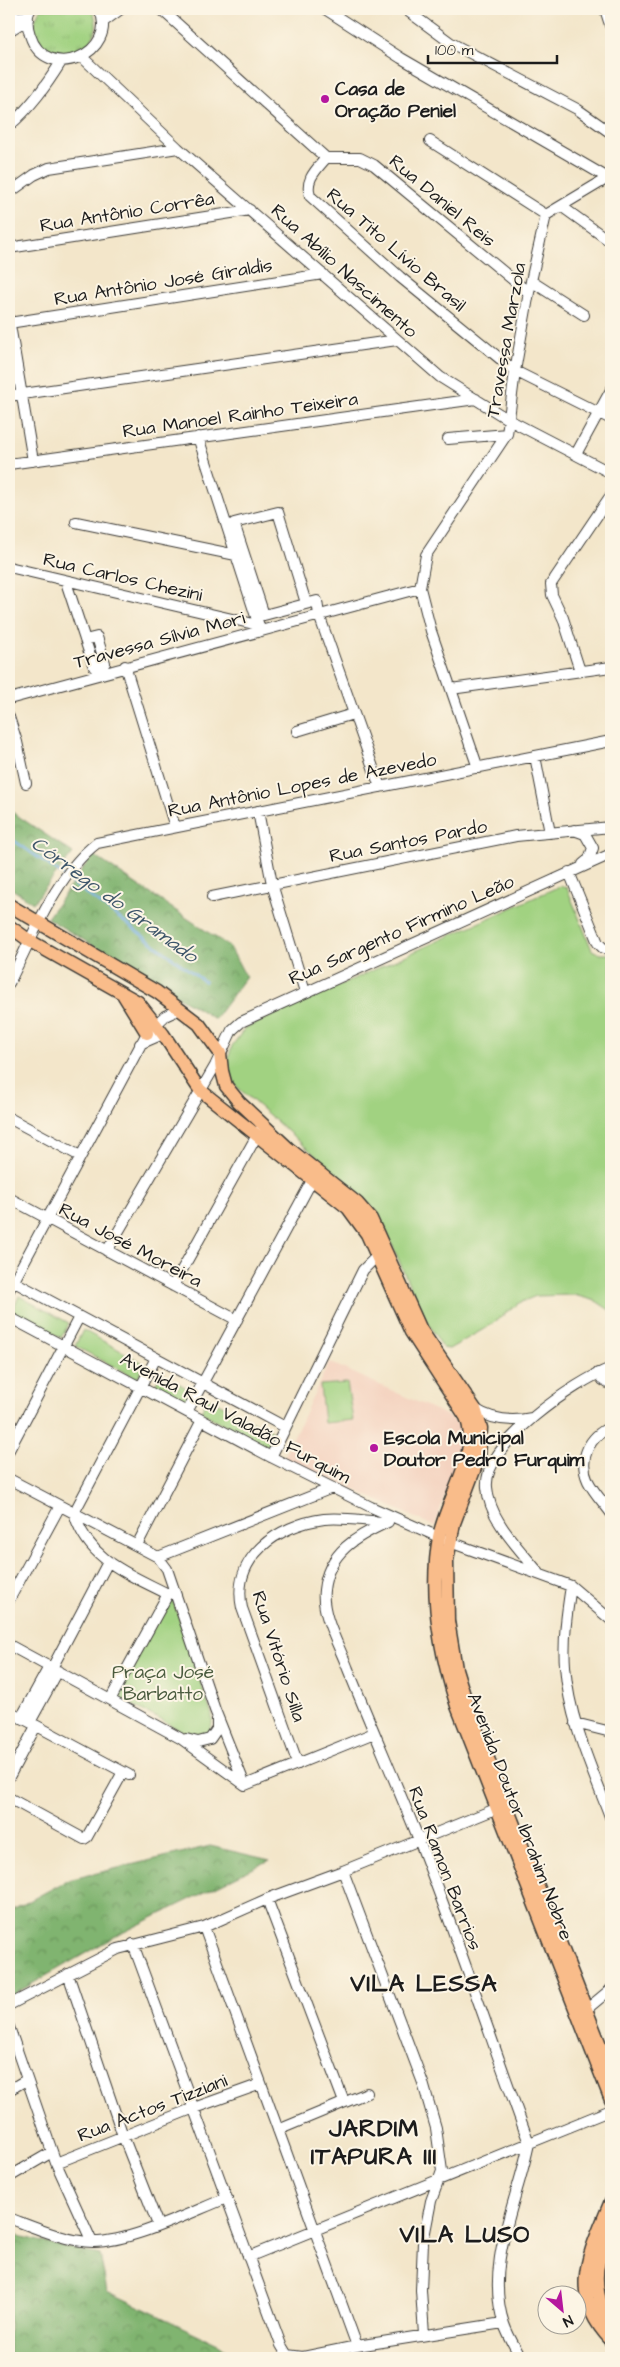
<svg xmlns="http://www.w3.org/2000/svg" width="620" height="2367" font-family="'Architects Daughter',sans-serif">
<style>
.built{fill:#f4d3c0}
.grass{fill:url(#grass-tufts);stroke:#5e774e}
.forest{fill:url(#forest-crowns);stroke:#4e6846}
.green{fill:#a1d281;stroke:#5e774e}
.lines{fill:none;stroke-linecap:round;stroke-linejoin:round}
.stream{stroke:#6eabe0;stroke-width:2.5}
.minor-casing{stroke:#3c3a36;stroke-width:12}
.major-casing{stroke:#3c3a36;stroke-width:15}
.minor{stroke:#fff;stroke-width:10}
.major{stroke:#f9bc8a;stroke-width:12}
.poi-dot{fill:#b5179e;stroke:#fcf5e5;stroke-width:2}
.labels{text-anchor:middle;stroke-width:4;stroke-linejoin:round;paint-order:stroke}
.poi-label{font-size:19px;font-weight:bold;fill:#1c1c1c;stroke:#fcf5e5;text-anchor:start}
.street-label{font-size:19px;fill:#1c1c1c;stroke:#fcf5e5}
.park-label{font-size:19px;fill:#4b5c3f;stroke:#fcf5e5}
.water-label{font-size:20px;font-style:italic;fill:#3d556a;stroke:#fcf5e5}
.district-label{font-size:24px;font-weight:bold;letter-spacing:1px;fill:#1c1c1c;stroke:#fcf5e5}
</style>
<defs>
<pattern id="grass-tufts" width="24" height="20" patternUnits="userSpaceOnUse" patternTransform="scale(1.25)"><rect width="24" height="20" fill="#a1d281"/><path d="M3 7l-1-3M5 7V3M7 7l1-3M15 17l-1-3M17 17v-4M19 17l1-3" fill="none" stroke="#8ab46f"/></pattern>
<pattern id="forest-crowns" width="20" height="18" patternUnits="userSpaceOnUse" patternTransform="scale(1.25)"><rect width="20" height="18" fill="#80b46f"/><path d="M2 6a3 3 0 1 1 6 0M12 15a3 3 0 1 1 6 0" fill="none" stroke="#68925a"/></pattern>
</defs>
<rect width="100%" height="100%" fill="#fcf5e5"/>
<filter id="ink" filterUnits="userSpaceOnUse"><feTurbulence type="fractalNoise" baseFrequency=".02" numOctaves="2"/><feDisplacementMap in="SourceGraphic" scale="10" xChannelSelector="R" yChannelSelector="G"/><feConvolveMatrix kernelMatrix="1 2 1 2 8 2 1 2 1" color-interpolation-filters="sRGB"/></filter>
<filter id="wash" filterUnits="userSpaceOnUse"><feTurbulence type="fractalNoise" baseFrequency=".0096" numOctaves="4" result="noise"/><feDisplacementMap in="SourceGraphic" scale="20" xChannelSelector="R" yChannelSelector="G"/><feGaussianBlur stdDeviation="1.12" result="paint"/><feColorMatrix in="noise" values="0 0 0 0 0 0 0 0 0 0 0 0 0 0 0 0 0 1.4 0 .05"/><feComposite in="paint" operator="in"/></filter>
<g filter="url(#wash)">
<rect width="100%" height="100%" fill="#f3e6ca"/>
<path class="built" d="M329 1362 446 1415 459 1425 463 1442 462 1456 444 1497 435 1527 284 1457Z"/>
<path class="grass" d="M41 9H91C96 16 98 26 94 35 74 76 15 44 41 9Z"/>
<path class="forest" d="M9 810 73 853 33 903 9 887Z
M93 855 230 947 246 977 215 1019 47 918Z
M210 1846 270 1860 114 1937 9 1997V1912L68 1880Z
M9 2234 100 2255 107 2291 220 2345 237 2358H9Z"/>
<path class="green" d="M560 886 567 888 592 950 600 954H611V1311L596 1301 574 1295 536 1296 519 1303 491 1325 449 1349 443 1348 419 1308 386 1230 375 1211 356 1191 236 1086 225 1069 232 1046 245 1028Z
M19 1296 69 1323 61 1338 12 1312Z
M83 1330 145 1364 137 1379 75 1346Z
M161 1373 190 1390 184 1403 154 1387Z
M347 1383 353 1420 324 1423 320 1385Z
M207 1397 276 1434 269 1449 201 1412Z
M169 1600 173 1601 212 1715C213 1729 210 1735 197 1739L115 1696Z"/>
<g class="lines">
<path class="stream" d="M9 837 64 876
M68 880 205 982"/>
</g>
</g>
<g filter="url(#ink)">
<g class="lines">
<g class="minor-casing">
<path id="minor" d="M31 9C26 15 27 27 30 35 46 86 121 52 99 9
M161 9 326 158C315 171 305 180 310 196L400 277 515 371 611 419
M325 9 401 58 608 178
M405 9 451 43 577 109 611 133
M605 9 611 28
M9 18 27 16
M103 22 121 9
M9 31 28 19
M82 57 178 148 440 377 509 420 611 473
M9 126C31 107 46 86 61 62
M430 141 546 215
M326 158H360L374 165 529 293
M9 193 34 175 49 168 178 148
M561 206 611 242
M546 215 611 176
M9 248 250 210
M531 281 584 315
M9 319 33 461
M9 323 323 274
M9 396 397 340
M198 437 260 629
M448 439 507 434
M576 454 611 390
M9 464 476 399
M76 522 236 555
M9 567 258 625
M66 582 94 667 105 663 97 637 85 640
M306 603 278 512 234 523 264 615 317 601 319 615 380 787
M125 666 175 827
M580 671 563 618 552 595 551 584 611 495
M451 689 611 667
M9 699 420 588
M9 717 17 742 26 783
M297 731 353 714
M535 756 550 833
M478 768 431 631 420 588 426 555 507 434 515 371 531 281 546 215
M258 811 272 884 305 992
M574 830 585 834 593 848 589 859 583 864
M569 872 598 943 603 948 611 950
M212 897 516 836 611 827
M9 983C32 938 56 874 97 843L611 741
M140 1044 163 1034
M9 1118 80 1156
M9 1198 237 1320
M107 1251 215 1066 232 1030 241 1022 611 854
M9 1279 285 1427
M173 1286 260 1130
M9 1290 147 1033 165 1016 178 1010
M9 1317 271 1457 371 1507 450 1542 571 1586 611 1620
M156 1358 74 1513C88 1560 127 1573 168 1594
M598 1373 603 1380 611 1385
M475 1409C493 1421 512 1422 532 1418
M187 1412 316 1173
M611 1427C589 1436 578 1459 588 1481 594 1493 604 1503 611 1513
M9 1450 79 1317
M271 1457 363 1270 377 1256
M9 1479 158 1557 167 1569 215 1710 245 1785
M388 1522C357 1536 328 1552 324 1590 321 1615 339 1645 348 1669 371 1726 396 1783 419 1840 458 1940 492 2042 529 2143 518 2200 484 2265 504 2324 508 2336 515 2347 521 2358
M137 1545 202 1420
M158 1557 332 1488
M539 1573C519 1548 489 1520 487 1487 483 1444 576 1381 611 1368
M571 1586C567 1612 563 1639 565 1666 569 1720 592 1769 611 1819
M9 1600 60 1506
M9 1645 180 1738 245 1785
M52 1668 108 1562
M110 1700 168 1594 174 1592
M9 1711 129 1775
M21 1718 49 1667
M30 1722 58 1671
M575 1723 611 1732
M186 1739 198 1742 210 1739 217 1729V1719
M298 1764 242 1608C231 1557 278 1525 324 1519 344 1517 365 1521 385 1522
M9 1777 36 1726
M245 1785 374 1733
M9 1798 84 1839 87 1837 123 1772
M343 1871 423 2083 436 2128 442 2171 431 2201 423 2242 421 2290 424 2335
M267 1899 344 2102
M204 1927 357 2346
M133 1944 281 2345 287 2355 303 2357 357 2346 503 2323
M68 1974 123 2136 158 2225
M9 2005 118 1949 204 1927 267 1899 343 1871 503 1806
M581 2014 611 1989
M9 2027 56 2163 92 2242
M9 2090 26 2080
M278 2130 367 2093
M56 2163 194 2108 261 2084
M9 2177 52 2152
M9 2218C33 2227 67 2242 93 2242 132 2242 191 2212 227 2198
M248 2257 611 2110"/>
</g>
<g class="major-casing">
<path id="major" d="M9 905 157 992 199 1024 220 1053 222 1071 226 1086 239 1102 288 1148 357 1203 371 1219 421 1330 475 1409 481 1428 479 1457 454 1523 447 1561 448 1621 456 1669 467 1705 611 2073
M9 926 30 941 138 1002 163 1034 200 1090 348 1208 367 1234 411 1332 466 1417C481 1452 446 1499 439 1537 429 1593 440 1653 457 1706L611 2100
M123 994 147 1033
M611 2201C590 2253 566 2293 611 2340
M611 2231C607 2241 601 2251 599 2261 594 2279 598 2308 611 2322"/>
</g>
<use href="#minor" class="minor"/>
<use href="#major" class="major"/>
</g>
</g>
<g class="poi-dot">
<circle cx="325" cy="99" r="5"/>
<circle cx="374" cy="1448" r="5"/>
</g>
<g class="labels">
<g class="poi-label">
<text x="335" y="95">Casa de<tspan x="335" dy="22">Oração Peniel</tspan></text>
<text x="384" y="1444">Escola Municipal<tspan x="384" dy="22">Doutor Pedro Furquim</tspan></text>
</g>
<g class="street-label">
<text transform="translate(443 200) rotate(40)" y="7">Rua Daniel Reis</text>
<text transform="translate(127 211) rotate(-9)" y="7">Rua Antônio Corrêa</text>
<text transform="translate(397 249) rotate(41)" y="7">Rua Tito Lívio Brasil</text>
<text transform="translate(345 270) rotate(42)" y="7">Rua Abílio Nascimento</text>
<text transform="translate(163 281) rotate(-9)" y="7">Rua Antônio José Giraldis</text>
<text transform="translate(505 340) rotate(-80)" y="7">Travessa Marzola</text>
<text transform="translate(240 414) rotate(-8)" y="7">Rua Manoel Rainho Teixeira</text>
<text transform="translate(123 576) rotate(13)" y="7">Rua Carlos Chezini</text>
<text transform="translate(159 639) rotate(-15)" y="7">Travessa Sílvia Mori</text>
<text transform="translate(302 784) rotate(-11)" y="7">Rua Antônio Lopes de Azevedo</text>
<text transform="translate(408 840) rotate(-11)" y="7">Rua Santos Pardo</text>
<text transform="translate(401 929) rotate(-24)" y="7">Rua Sargento Firmino Leão</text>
<text transform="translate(131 1244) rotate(28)" y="7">Rua José Moreira</text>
<text transform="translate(236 1417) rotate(28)" y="7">Avenida Raul Valadão Furquim</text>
<text transform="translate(280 1656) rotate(72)" y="7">Rua Vitório Silla</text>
<text transform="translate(521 1816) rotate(69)" y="7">Avenida Doutor Ibrahim Nobre</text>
<text transform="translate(446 1868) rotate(69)" y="7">Rua Ramon Barrios</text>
<text transform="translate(152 2107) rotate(-21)" y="7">Rua Actos Tizziani</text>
</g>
<g class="park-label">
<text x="163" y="1678">Praça José<tspan x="163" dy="22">Barbatto</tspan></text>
</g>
<g class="water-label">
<text transform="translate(115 899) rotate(36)" y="7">Córrego do Gramado</text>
</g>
<g class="district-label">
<text x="424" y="1991">VILA LESSA</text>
<text x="374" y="2136">JARDIM<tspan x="374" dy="28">ITAPURA III</tspan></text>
<text x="465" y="2242">VILA LUSO</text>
</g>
</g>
<rect width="620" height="2367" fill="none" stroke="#fcf5e5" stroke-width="30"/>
<g transform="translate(562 2310) rotate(152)"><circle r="24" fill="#fcf5e5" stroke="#a29e95"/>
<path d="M0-4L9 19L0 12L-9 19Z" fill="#b5179e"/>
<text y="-8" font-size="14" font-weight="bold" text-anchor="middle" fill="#1c1c1c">N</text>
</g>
<path d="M428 55v8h129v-8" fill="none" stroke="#1c1c1c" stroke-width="2.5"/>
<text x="435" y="55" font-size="15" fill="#1c1c1c" stroke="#fcf5e5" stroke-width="4" paint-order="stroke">100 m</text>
</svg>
